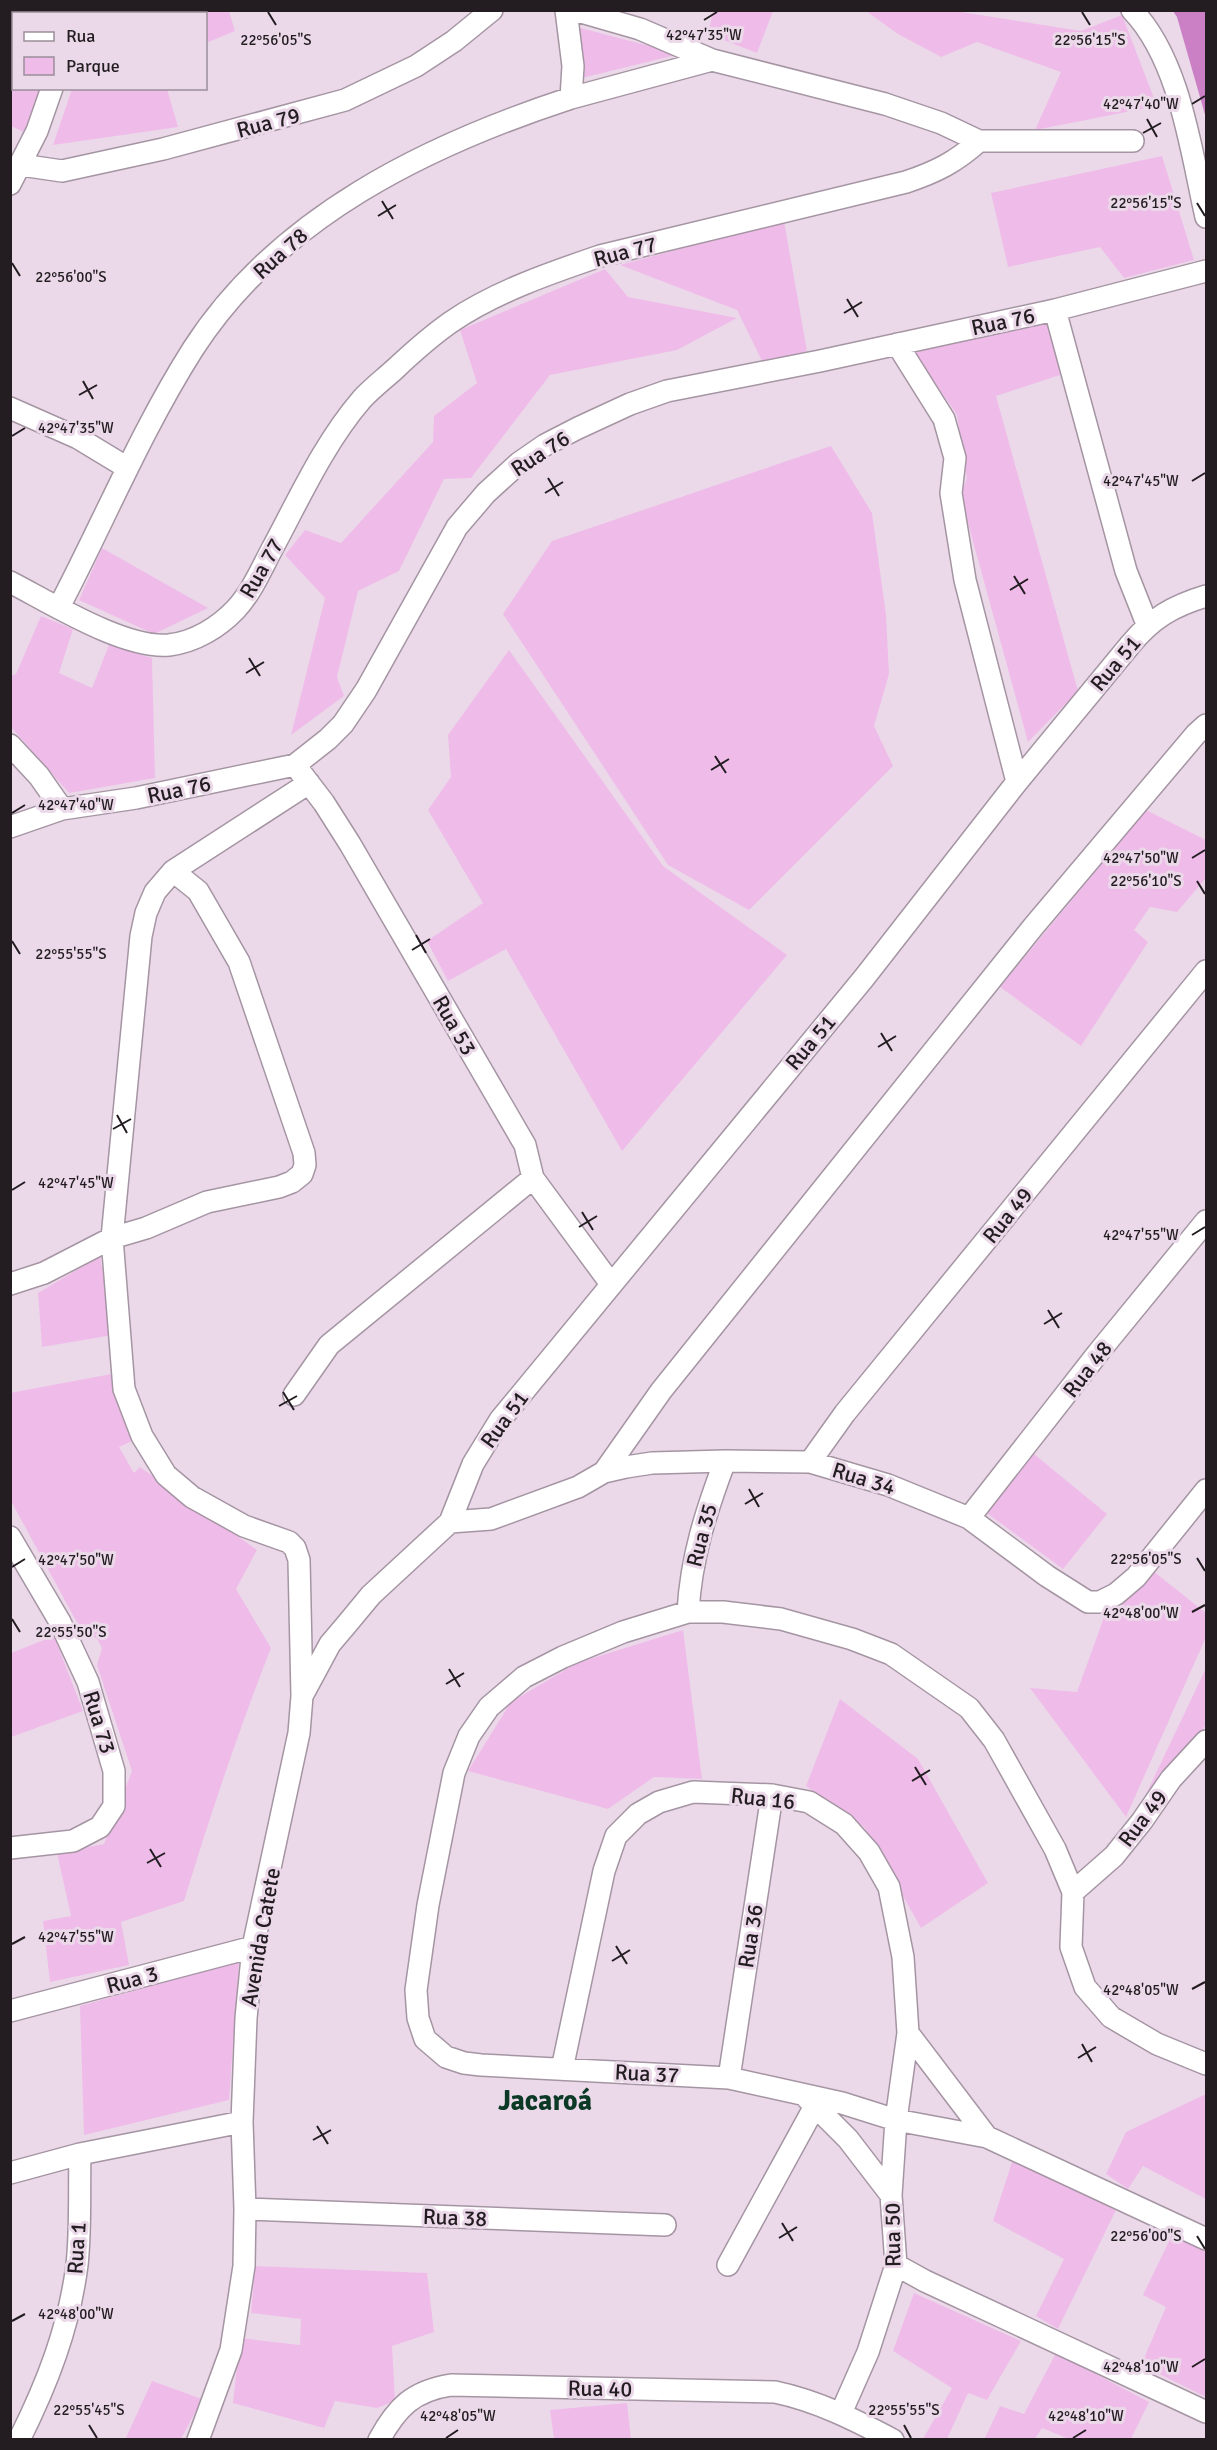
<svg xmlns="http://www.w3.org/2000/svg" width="1217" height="2450" font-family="Signika,sans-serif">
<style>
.green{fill:#efbcea}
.water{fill:#cb7fc5}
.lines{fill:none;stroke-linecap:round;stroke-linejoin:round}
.minor-casing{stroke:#a595a3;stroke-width:24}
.minor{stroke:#fff;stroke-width:21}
.ticks{fill:none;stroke:#231d22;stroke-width:2}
.labels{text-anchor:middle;stroke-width:6;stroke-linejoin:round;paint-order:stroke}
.street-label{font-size:22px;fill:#231d22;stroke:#ebd9e9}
.district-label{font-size:28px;font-weight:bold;fill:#0b3926;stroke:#ebd9e9}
.ticks-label{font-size:15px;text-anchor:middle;fill:#231d22;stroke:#ebd9e9;stroke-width:6;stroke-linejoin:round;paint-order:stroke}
</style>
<rect width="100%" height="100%" fill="#ebd9e9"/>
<path class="green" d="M103 10 229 11 235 31 206 43V14L98 13Z
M11 11H66L65 13 14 14V88L41 89 26 133 11 126Z
M713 11H773L757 53 708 34Z
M866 11H955L1081 31 1122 15 1157 106 1035 130 1061 72 977 42 941 57 898 34Z
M577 27 680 54 582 78Z
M72 89H167L178 127 53 145Z
M1162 156 1194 260 1124 278 1100 247 1008 267 991 193Z
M784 221 807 351 764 365 737 310 620 265Z
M605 269 628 297 737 318 677 350 550 375 471 478 444 479 399 571 358 591 337 677 344 696 291 735 325 598 285 555 305 530 341 543 433 442 434 416 477 383 460 330Z
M1049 316 1063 374 996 396 1078 691 1028 742 960 494 967 479 957 415 912 349Z
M831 446 872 513 886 615 889 674 874 726 893 766 749 910 668 865 503 614 552 541Z
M102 548 208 608 154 634 79 600Z
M41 616 73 629 59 673 92 688 109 645 152 658 155 778 69 793 11 727V676L16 674Z
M509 650 663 866 787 955 622 1151 506 949 448 981 427 941 483 903 428 810 451 777 448 735Z
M1146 810 1206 840V878L1177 912 1150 907 1134 930 1148 942 1081 1046 1000 987Z
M100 1256 113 1335 42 1347 38 1293Z
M117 1373 132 1441 119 1447 134 1473 140 1467 257 1550 236 1589 271 1648C238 1732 210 1816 184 1901L121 1922 129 1965 50 1982 43 1921 71 1916 57 1853 104 1844 132 1771 97 1665 102 1648 97 1639 81 1630 11 1501 10 1393Z
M1034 1454 1107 1514 1063 1569 984 1511Z
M1153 1571 1206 1613V1637L1126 1817 1030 1688 1077 1692 1107 1609Z
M683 1630 702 1779 654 1777 608 1809 468 1771 511 1702 577 1663Z
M54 1636 83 1711 11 1737V1653Z
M1206 1668V1725L1139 1809Z
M840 1699 918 1759 988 1883 921 1928 864 1827 806 1786Z
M239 1961 229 2100 84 2135 80 2006Z
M1206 2094V2199L1143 2166 1128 2189 1106 2174 1126 2132Z
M1013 2159 1116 2210 1058 2329 1036 2316 1064 2259 993 2221Z
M1172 2235 1206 2251V2397L1141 2365 1166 2307 1143 2295Z
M255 2266 427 2273 434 2332 392 2346 395 2401 377 2408 335 2401 324 2428 233 2403 240 2338 300 2345 301 2319 251 2313Z
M914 2293 1021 2341 987 2400 968 2393 947 2439H923L952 2388 893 2351Z
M1056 2353 1149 2402 1131 2439H1069L1042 2428 1035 2439 984 2440 1000 2406 1024 2414Z
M152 2381 202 2399 181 2439 125 2440Z
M627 2403 631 2439H554L550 2410Z"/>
<path class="water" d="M1173 11H1206V118L1177 17Z"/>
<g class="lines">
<g class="minor-casing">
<path id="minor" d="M1132 10C1180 60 1191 151 1206 217
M81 14 82 10
M571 98 712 60
M979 141H1133
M21 165 62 171 163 149 345 100 416 66 454 41 492 10
M10 184 37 131 52 88
M1055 310 1126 571 1147 624
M897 344 944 419 955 458 951 493 965 580 1017 782
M10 408 78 438 126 467
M10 582C51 603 124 649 169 645 195 642 219 627 236 609 251 593 261 570 271 551 299 499 324 443 362 399 372 388 384 379 395 369 413 352 431 336 451 322 495 292 550 273 600 256L906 182C936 172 956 162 979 141L941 123 885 104 712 60 640 29 574 10
M59 607C104 521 141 431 193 349 278 217 427 145 571 98L573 66 566 10
M10 745 39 776 62 809
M301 773 324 803 350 844 525 1145 533 1178 611 1284
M10 827 62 809 136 798 295 765 328 739 343 724 366 690 457 527 486 493 519 463 545 445 578 428 630 404 667 391 820 361 1055 310 1206 271
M10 1284 44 1273 112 1238 146 1228 207 1202 279 1187 292 1182 302 1174 305 1165 304 1153 239 962 198 891 173 871
M294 1395 329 1345 533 1178
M810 1462 845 1413 1206 971
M604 1472 661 1391 1033 927 1196 734 1206 725
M969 1518 1098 1353 1206 1221
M450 1522 491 1519 578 1487 604 1472 626 1467 652 1463 725 1461 810 1462 888 1485 969 1518 1047 1576 1088 1602H1100L1116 1594 1136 1577 1206 1490
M10 1537 60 1622 88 1682 114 1771V1806L100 1827 73 1841 10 1848
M688 1612C691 1558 706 1511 725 1461
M302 1696 299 1560 295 1548 289 1542 244 1526 192 1497 166 1475 142 1436 124 1389 112 1238 141 936 146 913 155 892 173 871 309 783
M1073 1892 1114 1856 1142 1821 1171 1779 1206 1741
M10 2011 253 1947
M908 2033 987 2137
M1206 2064 1157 2044 1111 2017 1085 1987 1071 1947 1073 1892 1055 1849 994 1740 969 1708 891 1654 852 1639 781 1619 723 1612H688L623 1632 563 1657 524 1677 489 1707 469 1736 454 1773 428 1905 416 1990 418 2018 425 2039 446 2057 464 2063 481 2065 729 2078 842 2103 896 2120 987 2137 1206 2239
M562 2069 604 1871 616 1836 638 1814 659 1802 693 1792 772 1795 809 1802 844 1824 869 1852 889 1887 903 1957 908 2033 896 2120 891 2195 896 2265 868 2352 841 2413
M729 2078 772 1795
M805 2096 848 2139 891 2195
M10 2173 80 2154 242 2122
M245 2209 665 2225
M728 2265 815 2106
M896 2265 925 2281 1206 2412
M19 2440C47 2384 69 2328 77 2265 81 2228 79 2190 80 2154
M198 2440 231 2350 244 2266 245 2209 242 2122 246 2018 253 1947 299 1733 302 1696 330 1644 347 1624 371 1595 450 1522 473 1464 500 1420 864 978 1017 782 1130 645C1152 618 1173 606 1206 596
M379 2440C397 2407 413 2391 451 2385L775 2392C818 2401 855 2420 893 2440"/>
</g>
<use href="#minor" class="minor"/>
</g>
<path class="ticks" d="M268 12 276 25M1082 12 1090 25M704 20 717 12M1192 104 1205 96M1147 119 1157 137M1143 133 1161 123M382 201 393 219M1197 203 1205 216M378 216 396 205M12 263 20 276M847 299 858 317M844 313 862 302M83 381 93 399M79 395 97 385M12 436 25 428M548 478 559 496M1192 481 1205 473M545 493 563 482M1014 576 1025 594M1010 590 1028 579M249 658 260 676M246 673 264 662M715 756 726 773M711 770 729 759M12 813 25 805M1192 858 1205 850M1197 881 1205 894M416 935 426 953M12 941 20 954M412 950 430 939M881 1033 892 1051M878 1047 896 1036M117 1115 127 1133M113 1129 131 1119M12 1190 25 1182M582 1212 593 1230M579 1227 597 1216M1192 1235 1205 1227M1048 1310 1059 1328M1044 1324 1062 1313M283 1392 294 1410M279 1406 297 1396M749 1489 759 1507M745 1504 763 1493M1197 1558 1205 1571M12 1567 25 1559M1192 1612 1205 1605M12 1619 20 1632M449 1669 460 1687M446 1684 464 1673M915 1767 926 1785M912 1781 930 1770M150 1849 161 1867M147 1863 165 1853M12 1944 25 1937M616 1946 627 1964M612 1961 630 1950M1192 1989 1205 1982M1082 2044 1092 2062M1078 2058 1096 2047M317 2126 328 2144M313 2140 331 2130M782 2223 793 2241M1197 2236 1205 2249M779 2238 797 2227M12 2321 25 2314M1192 2367 1205 2359M89 2425 97 2438M904 2425 911 2438M446 2438 458 2430M1073 2438 1086 2430"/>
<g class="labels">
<g class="street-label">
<text transform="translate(268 122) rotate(-15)" y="8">Rua 79</text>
<text transform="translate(625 251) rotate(-15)" y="8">Rua 77</text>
<text transform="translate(280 253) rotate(-42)" y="8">Rua 78</text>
<text transform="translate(1003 321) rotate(-12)" y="8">Rua 76</text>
<text transform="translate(540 453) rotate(-33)" y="8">Rua 76</text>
<text transform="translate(261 568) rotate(-60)" y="8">Rua 77</text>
<text transform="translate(1115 663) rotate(-50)" y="8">Rua 51</text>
<text transform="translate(179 789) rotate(-12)" y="8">Rua 76</text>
<text transform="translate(455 1025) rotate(60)" y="8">Rua 53</text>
<text transform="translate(810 1042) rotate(-50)" y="8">Rua 51</text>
<text transform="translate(1007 1215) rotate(-51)" y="8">Rua 49</text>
<text transform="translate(1087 1369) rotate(-52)" y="8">Rua 48</text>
<text transform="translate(504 1419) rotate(-54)" y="8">Rua 51</text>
<text transform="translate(864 1478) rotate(17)" y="8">Rua 34</text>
<text transform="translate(701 1535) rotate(-75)" y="8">Rua 35</text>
<text transform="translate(100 1722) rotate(73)" y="8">Rua 73</text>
<text transform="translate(763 1798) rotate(6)" y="8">Rua 16</text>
<text transform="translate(1142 1818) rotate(-53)" y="8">Rua 49</text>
<text transform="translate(750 1936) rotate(-81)" y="8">Rua 36</text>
<text transform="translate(260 1937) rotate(-80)" y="8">Avenida Catete</text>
<text transform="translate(132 1979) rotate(-15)" y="8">Rua 3</text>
<text transform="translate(647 2073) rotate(3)" y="8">Rua 37</text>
<text transform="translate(455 2217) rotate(2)" y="8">Rua 38</text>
<text transform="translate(892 2235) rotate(-91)" y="8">Rua 50</text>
<text transform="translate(76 2248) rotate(-86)" y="8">Rua 1</text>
<text transform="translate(600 2388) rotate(1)" y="8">Rua 40</text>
</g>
<g class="district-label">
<text x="545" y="2110">Jacaroá</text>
</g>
</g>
<g class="ticks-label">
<text x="704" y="40">42°47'35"W</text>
<text x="276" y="45">22°56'05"S</text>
<text x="1090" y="45">22°56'15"S</text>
<text x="1141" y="109">42°47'40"W</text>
<text x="1146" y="208">22°56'15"S</text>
<text x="71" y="282">22°56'00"S</text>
<text x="76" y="433">42°47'35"W</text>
<text x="1141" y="486">42°47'45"W</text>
<text x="76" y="810">42°47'40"W</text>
<text x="1141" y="863">42°47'50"W</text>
<text x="1146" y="886">22°56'10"S</text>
<text x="71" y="959">22°55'55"S</text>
<text x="76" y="1188">42°47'45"W</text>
<text x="1141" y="1240">42°47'55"W</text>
<text x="1146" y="1564">22°56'05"S</text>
<text x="76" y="1565">42°47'50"W</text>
<text x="1141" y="1618">42°48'00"W</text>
<text x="71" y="1637">22°55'50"S</text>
<text x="76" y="1942">42°47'55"W</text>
<text x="1141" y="1995">42°48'05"W</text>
<text x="1146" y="2241">22°56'00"S</text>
<text x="76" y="2319">42°48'00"W</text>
<text x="1141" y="2372">42°48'10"W</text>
<text x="89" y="2415">22°55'45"S</text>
<text x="904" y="2415">22°55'55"S</text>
<text x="458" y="2421">42°48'05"W</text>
<text x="1086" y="2421">42°48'10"W</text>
</g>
<rect width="1217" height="2450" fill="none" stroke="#231d22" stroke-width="24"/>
<rect x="12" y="12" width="195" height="78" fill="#ebd9e9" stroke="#9b8e99" stroke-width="1.5"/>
<rect x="24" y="32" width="30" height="9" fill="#ffffff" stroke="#9b8e99" stroke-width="1.5"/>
<text x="66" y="42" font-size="18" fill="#231d22">Rua</text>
<rect x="24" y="57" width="30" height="18" fill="#efbcea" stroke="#9b8e99" stroke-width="1.5"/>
<text x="66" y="72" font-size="18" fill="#231d22">Parque</text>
</svg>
